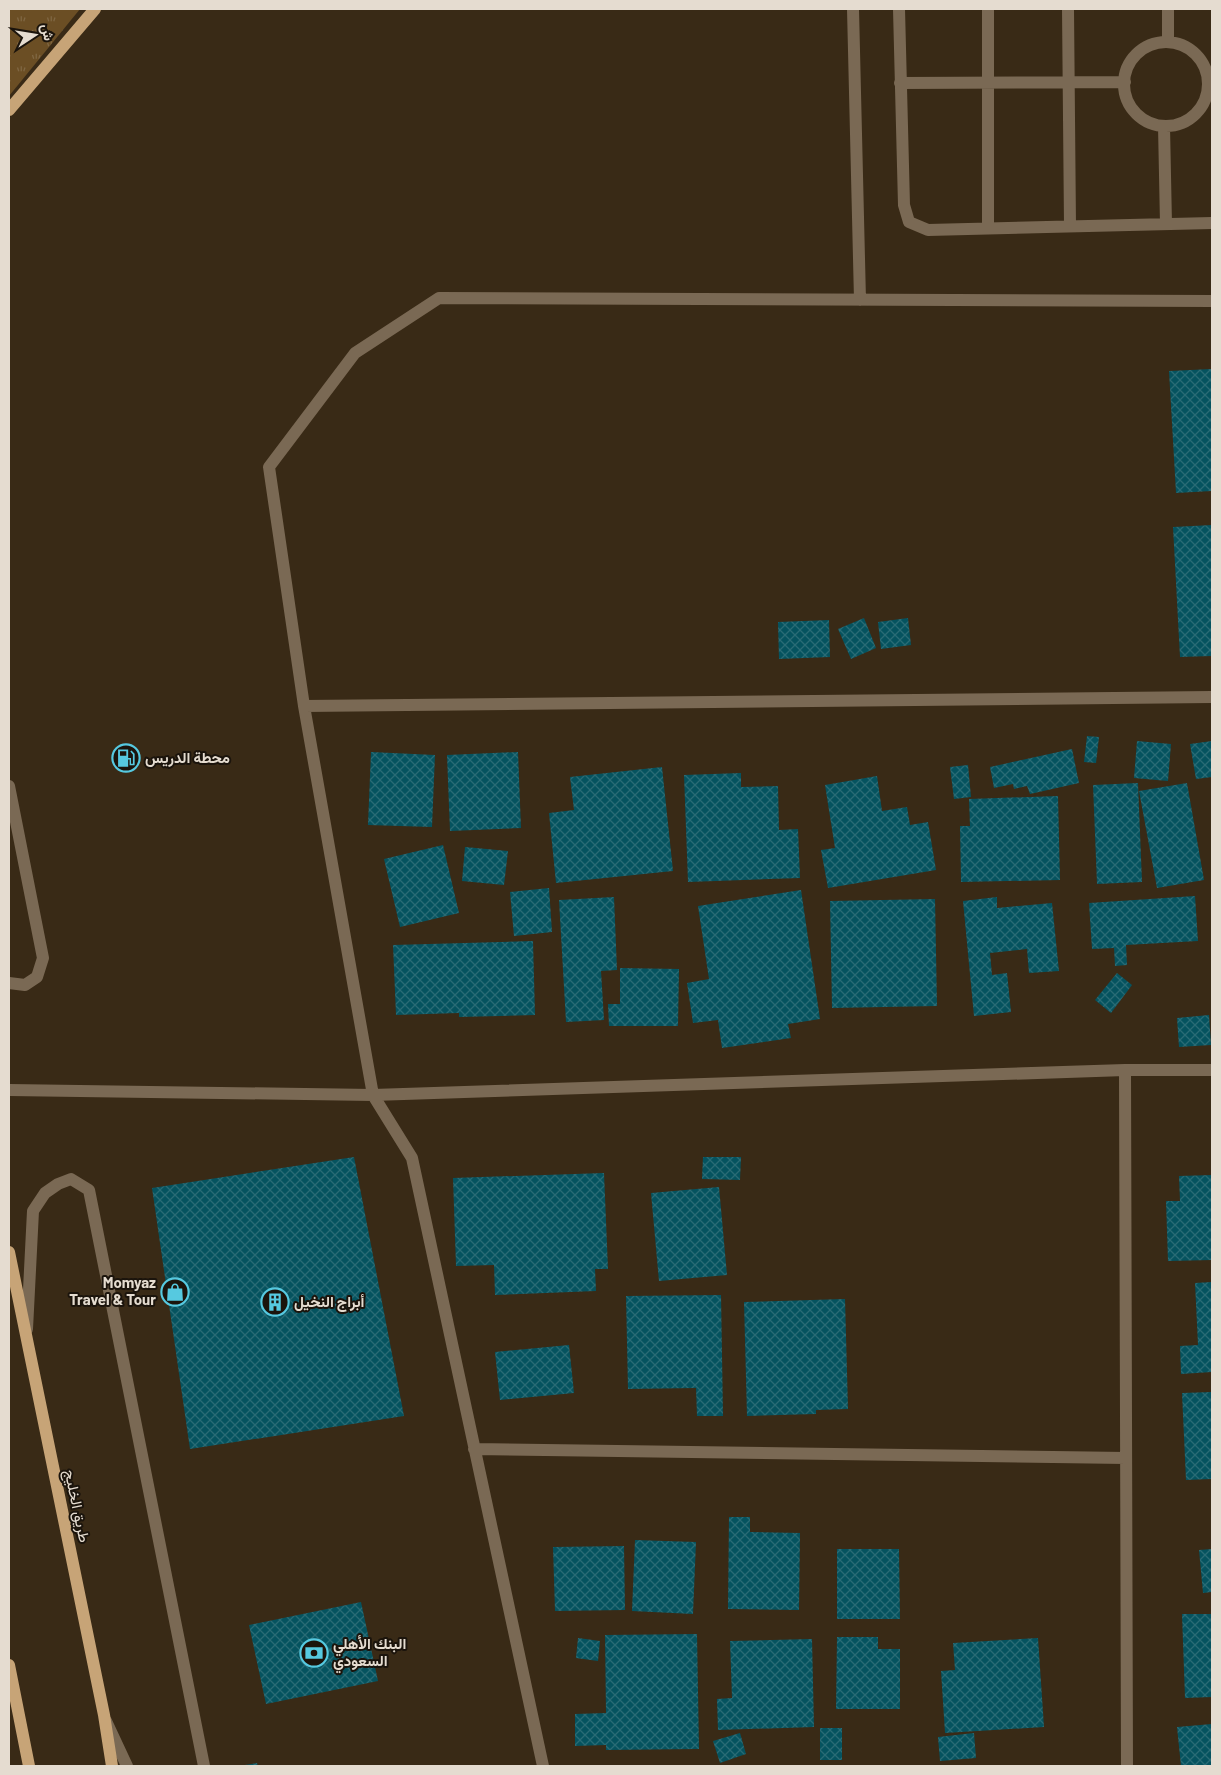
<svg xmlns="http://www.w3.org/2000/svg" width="1221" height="1775" font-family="Barlow,Vazirmatn,sans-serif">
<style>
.grass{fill:url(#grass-tufts)}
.building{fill:url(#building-cross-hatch)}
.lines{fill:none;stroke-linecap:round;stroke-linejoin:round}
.minor{stroke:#7a6954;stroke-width:12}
.major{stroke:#c7a477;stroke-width:12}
.labels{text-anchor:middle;stroke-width:4;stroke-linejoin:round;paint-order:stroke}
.poi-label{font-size:15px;font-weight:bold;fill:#e5dcd0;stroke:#1b140c;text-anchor:start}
.street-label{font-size:15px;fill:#e5dcd0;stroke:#1b140c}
</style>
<defs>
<pattern id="grass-tufts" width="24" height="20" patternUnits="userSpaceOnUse" patternTransform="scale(1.25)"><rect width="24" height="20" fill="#6b4e24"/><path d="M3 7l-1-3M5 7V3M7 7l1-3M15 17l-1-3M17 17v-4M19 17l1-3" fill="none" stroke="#806743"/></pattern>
<pattern id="building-cross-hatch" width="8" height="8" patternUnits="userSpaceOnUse" patternTransform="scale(1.25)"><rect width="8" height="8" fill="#05535f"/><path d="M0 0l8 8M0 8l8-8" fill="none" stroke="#296b75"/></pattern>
</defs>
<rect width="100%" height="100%" fill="#392a16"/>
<path class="grass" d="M9 9H80L9 96Z"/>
<path class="building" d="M1212 369V491L1176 493 1169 371Z
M1212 525V656L1180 657 1173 527Z
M864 618 876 648 851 659 838 629Z
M908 618 911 645 881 649 878 622Z
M829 620 830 657 779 659 778 622Z
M1087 736 1099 737 1096 763 1084 762Z
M1137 741 1171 744 1168 781 1134 778Z
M1212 741V777L1196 779 1190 744Z
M1072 749 1079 783 1030 794 1027 786 1014 789 1013 784 994 788 990 767Z
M371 752 435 755 432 827 368 825Z
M518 752 521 828 450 831 447 755Z
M968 765 971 797 954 799 950 767Z
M662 767 673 871 556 883 549 813 574 810 570 777Z
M741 773V787L778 786 779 830 798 829 800 878 688 882 684 775Z
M877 776 882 811 907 807 910 825 928 822 936 870 828 888 821 850 835 848 825 785Z
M1138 783 1142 882 1097 884 1093 785Z
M1187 783 1204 880 1157 888 1139 791Z
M1058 796 1060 880 961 882 960 826H970L969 799Z
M443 845 459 913 400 927 384 859Z
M465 847 508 851 504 885 462 881Z
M549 888 552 932 514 936 510 892Z
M801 890 820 1019 788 1024 791 1038 722 1048 718 1020 693 1023 687 983 709 979 698 906Z
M1195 896 1198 941 1126 945 1127 965 1115 966 1114 948 1092 949 1089 903Z
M614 897 617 970 601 971 604 1020 566 1022 559 900Z
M997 897V908L1052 903 1059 971 1029 973 1027 949 990 953 992 975 1007 973 1011 1012 974 1016 963 901Z
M935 899 937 1006 832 1008 830 901Z
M533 941 535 1015 459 1017V1013L396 1015 393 945Z
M620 968 679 969 678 1026H609L608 1004H620Z
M1117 973 1132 985 1111 1013 1095 1000Z
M1209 1015 1211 1045 1179 1047 1177 1018Z
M354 1157 404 1416 190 1449 152 1188Z
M703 1157H741L740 1180 702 1179Z
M604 1173 608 1269H595L596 1291 495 1295 494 1265 456 1266 453 1178Z
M1212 1175V1260L1168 1261 1166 1201H1180L1179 1176Z
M719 1187 727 1275 659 1281 651 1193Z
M1212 1282V1372L1181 1374 1180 1346 1198 1345 1195 1283Z
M721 1295 723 1416H697L696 1388 628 1389 626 1296Z
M845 1299 848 1409 816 1410V1414L747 1416 744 1302Z
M569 1345 574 1393 500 1400 495 1352Z
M1212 1392V1479L1186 1480 1182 1393Z
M729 1517H750V1532L800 1533 799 1610 728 1609Z
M635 1540 696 1542 693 1614 632 1611Z
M624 1546 625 1610 555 1611 553 1547Z
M837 1549H899L900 1619H837Z
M1212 1549V1592L1203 1593 1199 1550Z
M361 1602 378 1681 266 1704 249 1625Z
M1182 1614H1212V1697L1185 1698Z
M697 1634 699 1749 606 1750V1745L575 1746V1714L606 1713 605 1635Z
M837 1637H878V1649H900V1709H836Z
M578 1638 600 1641 598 1661 576 1658Z
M1038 1638 1044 1727 945 1733 941 1671 955 1670 953 1643Z
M812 1639 814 1727 718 1730 717 1699 732 1698 730 1641Z
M1212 1724V1766H1181L1177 1727Z
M820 1728H842V1760H820Z
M740 1733 746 1754 720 1763 713 1741Z
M974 1733 976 1758 940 1761 938 1737Z
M257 1763 258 1766H245V1765Z"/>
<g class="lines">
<path class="minor" d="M853 9 860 300
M899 9 904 205 909 222 928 230 1212 223
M988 9V228
M1068 9 1070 226
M1168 9V42
M1124 84a42 42 0 1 1 84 0a42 42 0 1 1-84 0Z
M900 83 1125 82
M1164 126 1166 224
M304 706 1212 697
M9 786 43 958 37 977 25 985 9 983
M1125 1070 1127 1766
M9 1090 373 1095 1125 1070H1212
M27 1329 33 1211 45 1193 58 1184 71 1179 89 1190 204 1766
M474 1449 1126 1458
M106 1721 127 1766
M543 1766 412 1158 373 1095 304 706 269 467 355 353 439 298 1212 301"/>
<path class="major" d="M9 110 95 9
M9 1252 104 1715 112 1766
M9 1665 29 1766"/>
</g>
<defs>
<g id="fuel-ring" transform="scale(1.4375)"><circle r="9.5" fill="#1b140c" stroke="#56c9e0" stroke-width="1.5"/><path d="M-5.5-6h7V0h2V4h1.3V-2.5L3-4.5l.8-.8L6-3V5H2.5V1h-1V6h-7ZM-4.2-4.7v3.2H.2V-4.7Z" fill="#56c9e0"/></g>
<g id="shop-ring" transform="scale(1.4375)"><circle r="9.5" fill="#1b140c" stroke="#56c9e0" stroke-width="1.5"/><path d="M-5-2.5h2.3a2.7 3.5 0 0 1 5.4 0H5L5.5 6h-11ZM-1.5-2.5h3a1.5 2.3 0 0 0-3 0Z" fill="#56c9e0"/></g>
<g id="building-ring" transform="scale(1.4375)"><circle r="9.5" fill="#1b140c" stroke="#56c9e0" stroke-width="1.5"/><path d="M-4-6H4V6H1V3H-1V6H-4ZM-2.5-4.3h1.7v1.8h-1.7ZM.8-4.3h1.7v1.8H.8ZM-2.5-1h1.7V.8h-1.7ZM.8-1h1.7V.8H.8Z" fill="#56c9e0"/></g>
<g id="bank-ring" transform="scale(1.4375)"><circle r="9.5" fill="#1b140c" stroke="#56c9e0" stroke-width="1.5"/><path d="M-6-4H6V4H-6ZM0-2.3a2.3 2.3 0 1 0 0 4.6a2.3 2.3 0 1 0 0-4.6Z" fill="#56c9e0"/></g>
</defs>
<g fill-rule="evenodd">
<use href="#fuel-ring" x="126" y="758"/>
<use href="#shop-ring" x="175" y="1292"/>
<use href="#building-ring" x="275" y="1302"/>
<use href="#bank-ring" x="314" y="1653"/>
</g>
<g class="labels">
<g class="poi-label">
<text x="145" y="763">محطة الدريس</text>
<text x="156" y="1288" text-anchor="end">Momyaz<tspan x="156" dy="17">Travel &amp; Tour</tspan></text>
<text x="294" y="1307">أبراج النخيل</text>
<text x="333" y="1649">البنك الأهلي<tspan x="333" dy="17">السعودي</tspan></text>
</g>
<g class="street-label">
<text transform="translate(77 1506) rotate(78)" y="5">طريق الخليج</text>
</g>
</g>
<rect width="1221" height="1775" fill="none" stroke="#e5dcd0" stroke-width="20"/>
<g transform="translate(35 35) rotate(78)" stroke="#1b140c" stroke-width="4" paint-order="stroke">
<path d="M0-4L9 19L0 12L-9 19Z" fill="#e5dcd0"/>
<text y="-8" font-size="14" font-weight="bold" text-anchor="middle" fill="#e5dcd0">ش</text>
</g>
</svg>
